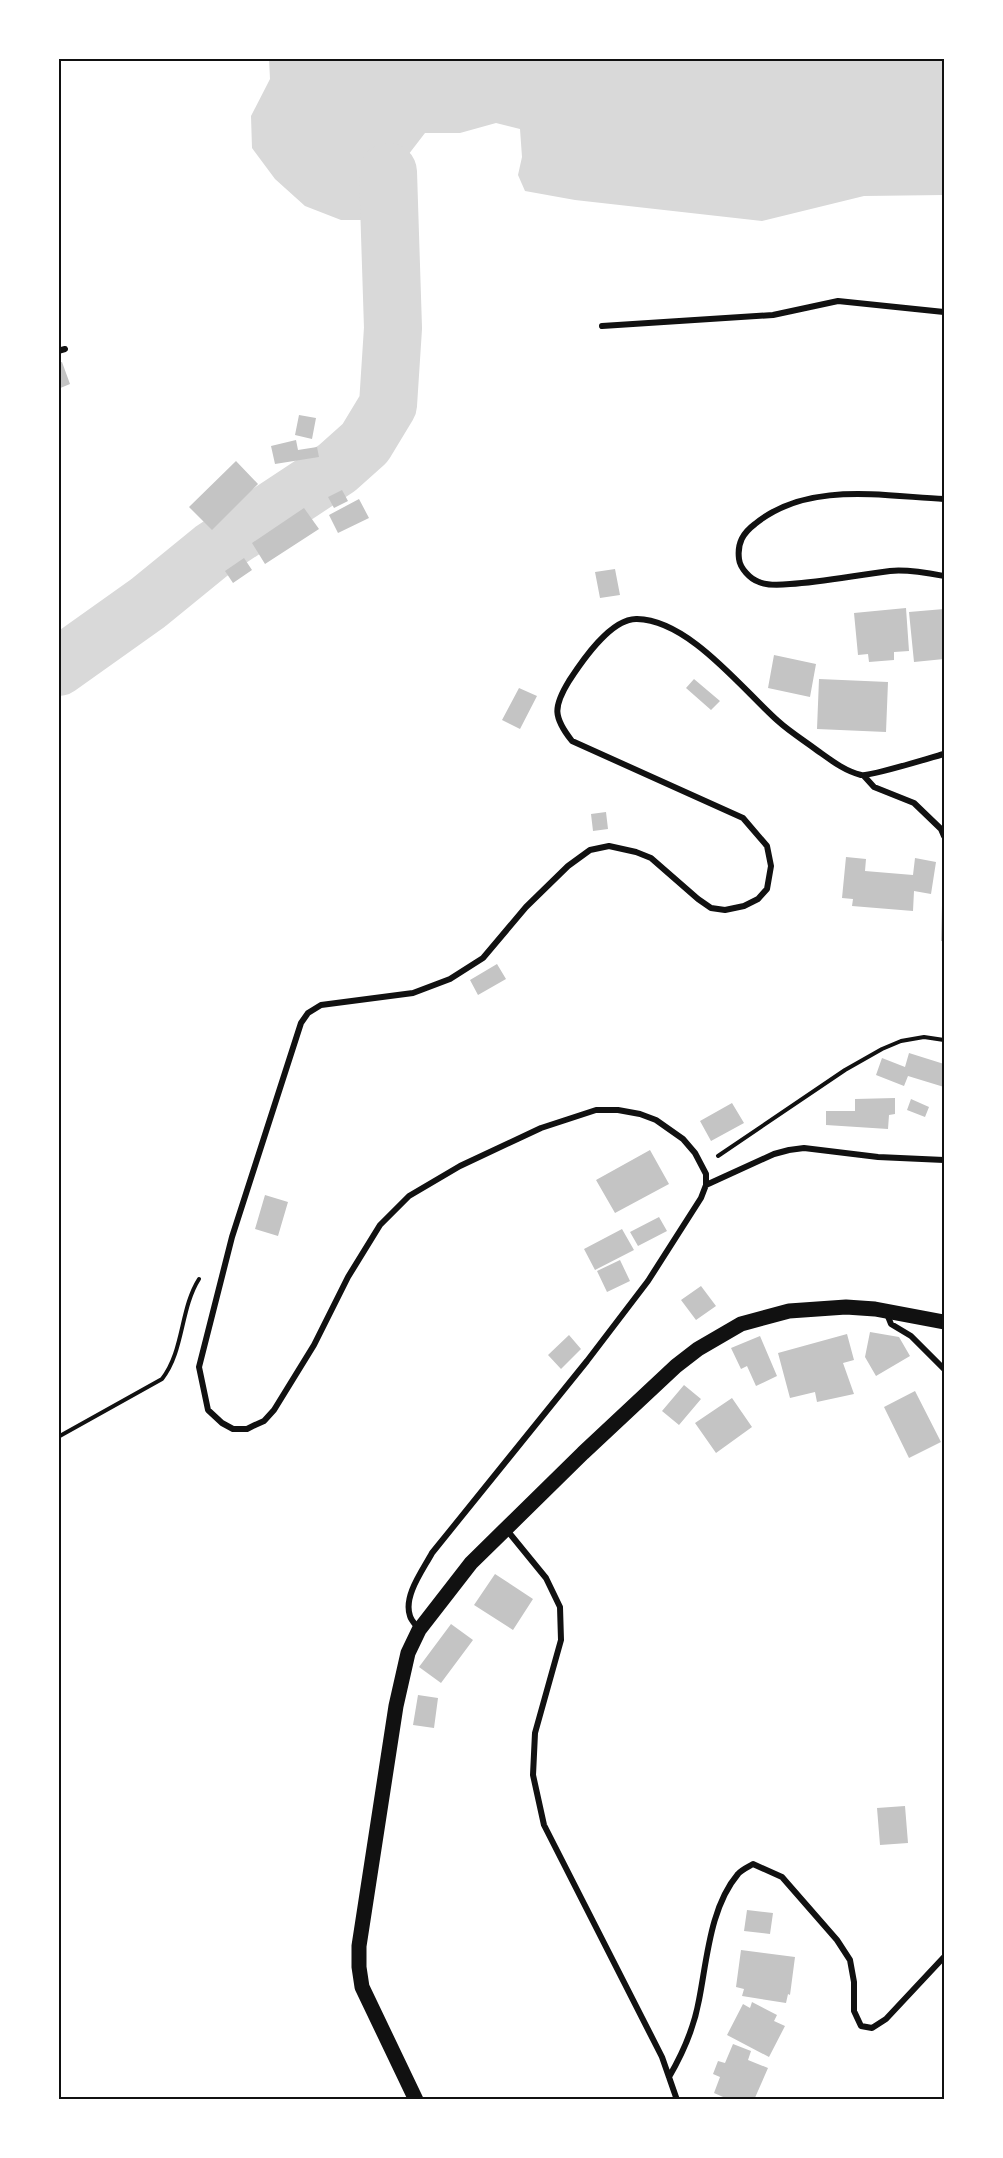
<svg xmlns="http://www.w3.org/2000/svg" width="1003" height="2158" font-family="Raleway,sans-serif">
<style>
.water{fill:#d9d9d9}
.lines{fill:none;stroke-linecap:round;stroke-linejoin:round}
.river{stroke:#d9d9d9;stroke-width:58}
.building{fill:#c4c4c4}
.path{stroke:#111;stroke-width:4}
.minor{stroke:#111;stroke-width:6}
.primary{stroke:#111;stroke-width:15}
.neatline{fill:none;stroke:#111;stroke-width:2}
</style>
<rect width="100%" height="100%" fill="#fff"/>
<path class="water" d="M269 59H944V195L864 196 762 221 575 200 525 191 518 175 522 157 520 129 496 123 460 133H425L405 159 398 220H341L305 206 275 179 252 148 251 116 270 79Z"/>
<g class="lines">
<path class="river" d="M58 667 148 603 213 550 337 468 365 443 388 405 393 328 388 172"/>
</g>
<path class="building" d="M62 362 70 384 58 389V363Z
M299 415 316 418 312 439 295 435Z
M296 440 298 450 317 447 319 457 275 464 271 446Z
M236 461 258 484 212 530 189 507Z
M342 490 348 501 334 508 328 497Z
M359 499 369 518 338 533 329 515Z
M304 508 319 529 265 564 252 543Z
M244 558 252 570 233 583 225 571Z
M615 569 620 595 600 598 595 572Z
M906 608 909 651 894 652V660L869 662 868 654 858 655 854 613Z
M944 609V659L914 662 909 612Z
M774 655 816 664 810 697 768 688Z
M694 679 720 701 711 710 686 688Z
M819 679 888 682 886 732 817 729Z
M519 688 537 696 520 729 502 720Z
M606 812 608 829 593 831 591 814Z
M846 857 866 859 865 871 913 875 915 858 936 862 931 894 914 891 913 911 852 906 853 899 842 898Z
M942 905H944V941H941Z
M497 964 506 979 478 995 470 980Z
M909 1053 944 1064V1087L908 1076 904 1086 876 1075 882 1058 905 1067Z
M895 1098V1114L889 1115 888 1129 826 1125V1111H855V1099Z
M911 1099 929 1107 925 1117 907 1110Z
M732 1103 744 1123 711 1141 700 1121Z
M650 1150 669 1184 615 1213 596 1180Z
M265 1195 288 1202 278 1236 255 1229Z
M659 1217 667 1231 638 1246 630 1232Z
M622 1229 634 1250 595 1270 584 1249Z
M620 1260 630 1281 607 1292 597 1271Z
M701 1286 716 1306 696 1320 681 1300Z
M870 1332 899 1337 910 1356 876 1376 865 1357Z
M847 1334 854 1360 843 1363 854 1394 817 1402 815 1392 790 1398 778 1353Z
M569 1335 581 1349 561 1369 548 1355Z
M760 1336 777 1376 756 1386 747 1366 741 1369 731 1348Z
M684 1385 701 1399 679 1425 662 1411Z
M915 1391 941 1442 909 1458 884 1407Z
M732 1398 752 1427 716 1453 695 1423Z
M495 1574 533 1599 513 1630 474 1605Z
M451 1624 473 1640 441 1683 419 1667Z
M418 1695 438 1698 434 1728 413 1725Z
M905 1806 908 1843 880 1845 877 1808Z
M747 1910 773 1913 770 1934 744 1931Z
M741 1950 795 1957 790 1995 788 1994 786 2003 742 1996 744 1989 736 1987Z
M752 2002 777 2015 774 2021 785 2026 769 2057 727 2035 743 2004 750 2008Z
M733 2044 751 2051 748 2060 768 2068 754 2100H730L714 2093 720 2077 713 2074 718 2061 725 2063Z"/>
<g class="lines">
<path class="path" d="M718 1156 845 1070 882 1049 901 1041 924 1037 944 1040
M58 1437 162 1379C184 1351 180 1309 199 1279"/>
<path class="minor" d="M602 326 773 315 838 301 944 312
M58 351 65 349
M944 499C882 496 807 481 755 524 743 533 737 543 739 559 740 568 750 579 759 582 768 586 780 585 790 584 824 582 856 575 890 571 907 569 928 573 944 576
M864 776 874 787 914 803 941 829 944 836
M706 1185 774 1154 789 1150 804 1148 878 1157 944 1160
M887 1314 891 1324 911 1336 944 1369
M506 1529 546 1578 560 1607 561 1640 535 1733 533 1775 544 1825 662 2057 677 2100
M418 1628C415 1624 411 1620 410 1616 403 1596 423 1570 432 1553L587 1361 648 1281 701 1198 706 1185V1174L695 1153 683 1139 656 1120 640 1114 618 1110H596L541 1128 460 1166 409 1196 380 1225 348 1277 314 1345 274 1410 264 1421 255 1425 247 1429H233L222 1423 208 1410 199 1367 232 1237 301 1023 308 1013 321 1005 413 993 450 979 483 958 526 907 568 866 590 850 609 846 636 852 651 858 698 899 711 908 725 910 744 906 758 899 767 889 771 866 767 846 743 818 572 741C553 717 553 707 569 681 582 661 611 618 637 619 689 620 742 689 778 721 790 732 805 741 818 751 832 761 845 771 861 775 869 777 932 757 944 754
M669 2077C683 2053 694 2028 699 2000 707 1960 710 1907 738 1874 741 1870 748 1867 753 1864L782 1877 837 1940 850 1960 854 1982V2011L861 2026 872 2028 886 2019 944 1957"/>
<path class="primary" d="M416 2100 362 1987 359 1967V1946L396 1706 408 1653 419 1630 471 1563 583 1453 676 1366 698 1349 741 1324 789 1311 846 1307 875 1309 944 1322"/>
</g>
<rect width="1003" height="2158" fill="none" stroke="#ffffff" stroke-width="120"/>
<rect x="60" y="60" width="883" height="2038" class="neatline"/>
</svg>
